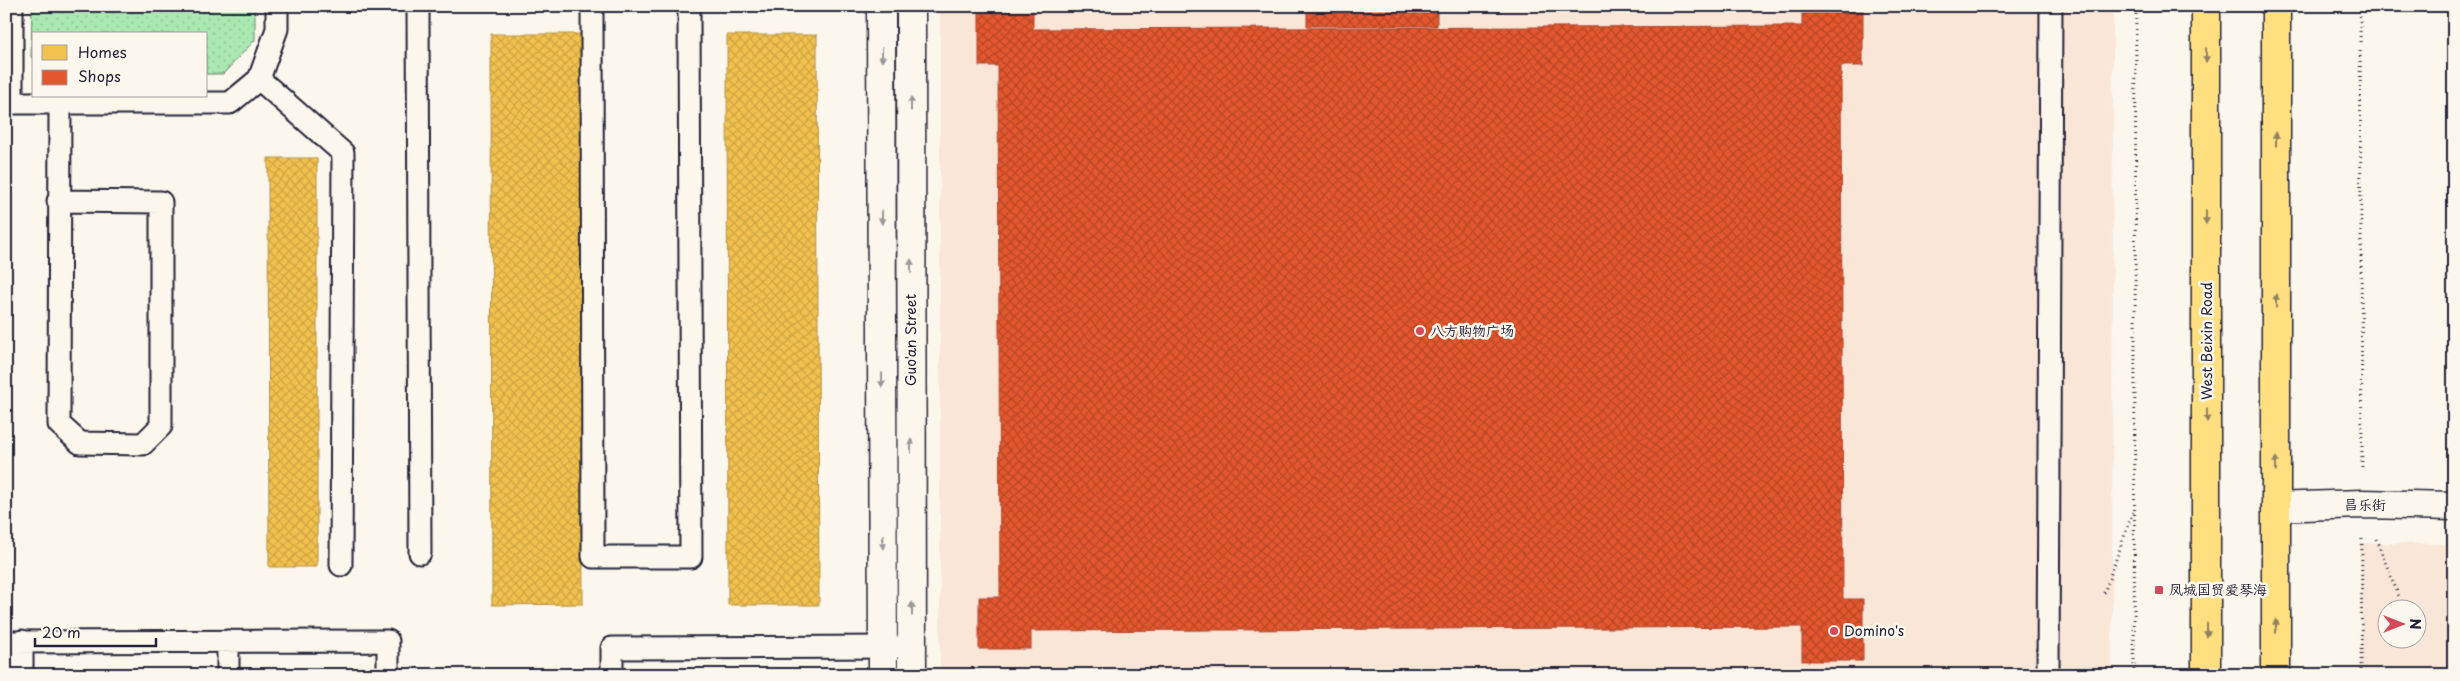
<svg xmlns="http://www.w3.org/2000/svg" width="2460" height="681" font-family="'Playpen Sans','LXGW WenKai TC',sans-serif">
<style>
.built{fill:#f9e6d7;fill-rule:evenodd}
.park{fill:url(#park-dots);stroke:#668576}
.homes{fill:url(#homes-cross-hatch);stroke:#b49148}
.shops{fill:url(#shops-cross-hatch);stroke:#aa4732}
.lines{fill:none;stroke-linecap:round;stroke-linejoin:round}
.service-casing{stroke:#22223b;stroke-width:25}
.minor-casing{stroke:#22223b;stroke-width:31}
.primary-casing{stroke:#22223b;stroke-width:31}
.path{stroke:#22223b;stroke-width:3;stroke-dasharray:1 4;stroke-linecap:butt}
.service{stroke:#fbf7ec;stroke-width:21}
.minor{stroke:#fbf7ec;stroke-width:28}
.primary{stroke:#ffdf80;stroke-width:28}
.oneway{fill:#99979c}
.oneway2{fill:#90805e}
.poi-dot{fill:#d1495b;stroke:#fbf7ec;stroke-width:2}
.labels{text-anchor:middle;stroke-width:5;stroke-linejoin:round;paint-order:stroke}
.poi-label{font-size:14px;fill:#22223b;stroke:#fbf7ec;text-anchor:start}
.street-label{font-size:14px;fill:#22223b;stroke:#fbf7ec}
</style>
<defs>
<pattern id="park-dots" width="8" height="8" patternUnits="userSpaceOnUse" patternTransform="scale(1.25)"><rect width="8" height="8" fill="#a9e8b0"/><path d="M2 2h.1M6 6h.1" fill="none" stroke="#91c798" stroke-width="1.8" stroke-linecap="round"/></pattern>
<pattern id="homes-cross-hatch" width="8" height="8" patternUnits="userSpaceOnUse" patternTransform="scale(1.25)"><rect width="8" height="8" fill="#f2c14e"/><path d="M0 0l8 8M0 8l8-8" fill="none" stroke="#cfa645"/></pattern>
<pattern id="shops-cross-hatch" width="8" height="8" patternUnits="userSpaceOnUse" patternTransform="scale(1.25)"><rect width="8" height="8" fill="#e4572e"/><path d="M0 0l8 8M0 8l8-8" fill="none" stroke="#b84828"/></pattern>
</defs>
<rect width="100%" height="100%" fill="#fbf7ec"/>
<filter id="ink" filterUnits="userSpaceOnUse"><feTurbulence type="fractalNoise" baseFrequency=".02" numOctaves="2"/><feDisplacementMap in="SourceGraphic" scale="10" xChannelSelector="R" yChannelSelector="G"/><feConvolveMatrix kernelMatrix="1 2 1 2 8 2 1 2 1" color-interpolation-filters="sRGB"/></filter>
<g filter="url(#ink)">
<path class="built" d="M940 6H2113L2112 675H940Z
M2360 543 2454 544V675H2360ZM2388 608H2418V638H2388Z"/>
<path class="park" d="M32 6H255V40L223 74H206V34H34V59L31 57Z"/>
<path class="homes" d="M491 34H581L583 604 492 605Z
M727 35H817L819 605H728Z
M268 158H317V567H269Z"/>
<path class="shops" d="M1307 6H1437V26H1307Z
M1802 6H1863V66H1841L1843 599H1863V661H1802V627L1031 631V649H979V597H1000L998 66H979V12H1033V29L1802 26Z"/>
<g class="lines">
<g class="service-casing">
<path id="service" d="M418 6 420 553
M592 6 593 557H691L689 6
M259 79 343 153 341 565
M12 102V6
M6 103H230L259 79 277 29V6
M58 201 161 202V426L143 444 80 443 59 424 60 102
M228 641V675
M6 642 388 641V675
M22 675V641
M612 675V648L912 647
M2048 675 2051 6"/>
</g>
<g class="minor-casing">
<path id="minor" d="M881 6 883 675
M911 6 912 675
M2276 507 2362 504 2454 506"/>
</g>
<g class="primary-casing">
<path id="primary" d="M2206 6V675
M2276 6V675"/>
</g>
<path class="path" d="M2360 6 2362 468
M2376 539 2400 599
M2104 593 2134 509
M2134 675 2136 6
M2361 675 2362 539"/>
<use href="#service" class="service"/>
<use href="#minor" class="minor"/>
<use href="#primary" class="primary"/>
</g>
<defs><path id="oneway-solid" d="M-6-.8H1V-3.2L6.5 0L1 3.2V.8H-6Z" transform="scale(1.25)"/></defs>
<g class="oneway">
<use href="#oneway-solid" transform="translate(882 55) rotate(90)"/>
<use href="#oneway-solid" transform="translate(911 104) rotate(-90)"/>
<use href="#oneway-solid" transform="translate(882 217) rotate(90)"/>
<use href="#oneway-solid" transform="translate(911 266) rotate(-90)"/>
<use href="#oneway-solid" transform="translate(882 380) rotate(90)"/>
<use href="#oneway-solid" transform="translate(911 446) rotate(-90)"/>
<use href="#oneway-solid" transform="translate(883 542) rotate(90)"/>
<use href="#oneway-solid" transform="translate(912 609) rotate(-90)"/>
</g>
<g class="oneway2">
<use href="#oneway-solid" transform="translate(2206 55) rotate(90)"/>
<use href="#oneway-solid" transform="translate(2276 139) rotate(-90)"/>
<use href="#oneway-solid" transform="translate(2206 217) rotate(90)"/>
<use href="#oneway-solid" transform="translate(2276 301) rotate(-90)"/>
<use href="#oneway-solid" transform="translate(2207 415) rotate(90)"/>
<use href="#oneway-solid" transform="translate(2276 464) rotate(-90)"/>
<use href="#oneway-solid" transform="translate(2276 626) rotate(-90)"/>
<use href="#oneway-solid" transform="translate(2207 630) rotate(91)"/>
</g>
</g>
<g class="poi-dot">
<circle cx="1420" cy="331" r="5"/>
<rect x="2154" y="585" width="10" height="10" rx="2.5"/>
<circle cx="1834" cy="631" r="5"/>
</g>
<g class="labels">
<g class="poi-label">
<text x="1430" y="336">八方购物广场</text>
<text x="2169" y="595">凤城国贸爱琴海</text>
<text x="1844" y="636">Domino's</text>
</g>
<g class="street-label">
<text transform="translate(911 340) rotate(-90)" y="5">Guo'an Street</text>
<text transform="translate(2207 341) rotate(-90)" y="5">West Beixin Road</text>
<text x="2365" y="510">昌乐街</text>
</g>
</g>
<rect width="2460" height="681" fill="none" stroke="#fbf7ec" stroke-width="25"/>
<rect x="12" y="12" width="2435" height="656" fill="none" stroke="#22223b" stroke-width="2" filter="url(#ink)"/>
<rect x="32" y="32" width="175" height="65" fill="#fbf7ec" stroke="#a4a2a5"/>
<rect x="42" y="45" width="25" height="15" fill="#f2c14e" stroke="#a4a2a5"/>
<text x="78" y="58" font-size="15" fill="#22223b">Homes</text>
<rect x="42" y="70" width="25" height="15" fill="#e4572e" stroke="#a4a2a5"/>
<text x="78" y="82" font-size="15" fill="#22223b">Shops</text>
<g transform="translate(2402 624) rotate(90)"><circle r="24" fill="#fbf7ec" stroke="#a4a2a5"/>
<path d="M0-4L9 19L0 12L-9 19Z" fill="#d1495b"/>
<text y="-8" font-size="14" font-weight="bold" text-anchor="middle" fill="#22223b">N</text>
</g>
<path d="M35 638v8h121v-8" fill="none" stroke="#22223b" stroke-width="2.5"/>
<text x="42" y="638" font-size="15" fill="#22223b" stroke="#fbf7ec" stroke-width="4" paint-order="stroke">20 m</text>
</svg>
